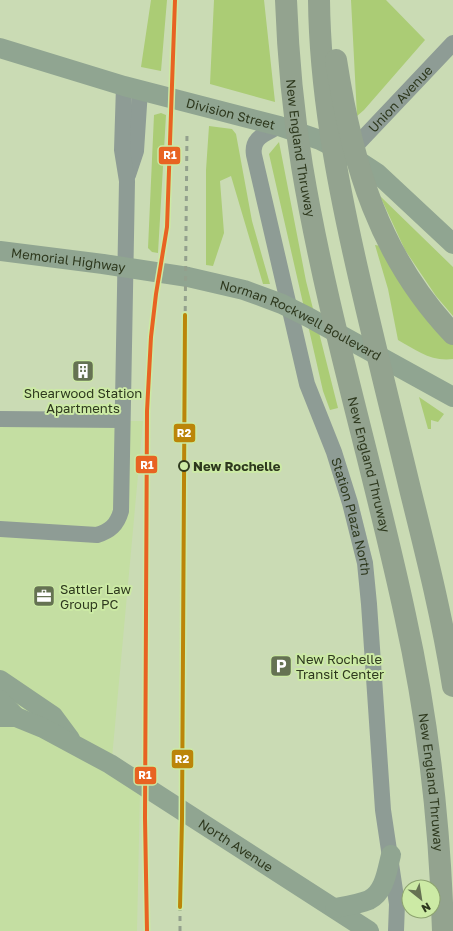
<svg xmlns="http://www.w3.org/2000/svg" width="453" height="931" font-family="'Golos Text',sans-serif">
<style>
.built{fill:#c4dea2}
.green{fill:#abcc75}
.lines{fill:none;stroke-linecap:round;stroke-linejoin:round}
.minor{stroke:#8e9c95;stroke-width:16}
.major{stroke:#90a591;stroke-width:20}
.highway{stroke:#93a38f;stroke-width:22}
.rail{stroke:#93a08d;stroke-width:3;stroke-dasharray:5 5;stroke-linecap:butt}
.rail-1-casing{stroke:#cceaa5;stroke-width:7}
.rail-2-casing{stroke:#cceaa5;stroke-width:7}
.rail-1{stroke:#e86322;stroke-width:4}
.rail-2{stroke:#bb8509;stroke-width:4}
.stop-dot{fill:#cceaa5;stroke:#2e391e;stroke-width:2}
.labels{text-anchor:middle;stroke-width:4;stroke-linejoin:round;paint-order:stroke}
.street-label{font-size:13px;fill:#2e391e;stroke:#cceaa5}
.poi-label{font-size:13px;fill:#2e391e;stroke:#cceaa5;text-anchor:start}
.stop-label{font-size:13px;font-weight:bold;fill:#2e391e;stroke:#cceaa5;text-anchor:start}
.line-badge{stroke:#cceaa5;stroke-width:1.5}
.badge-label{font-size:11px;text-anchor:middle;font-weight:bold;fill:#fff}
</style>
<rect width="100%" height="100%" fill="#cadbb4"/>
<path class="built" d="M0 421H143L111 769 140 790 137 931H0Z"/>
<path class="green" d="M151 0H167L161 71 141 67Z
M214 0H264L275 102 210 84Z
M351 0H386L425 40 364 110 357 116Z
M161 113 166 115 158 253 152 252 148 248 154 115Z
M209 126 232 129 236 134 252 221 270 284H263L231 176 220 181 224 233 213 266 206 265V170Z
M279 142 306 281 338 408 330 410 323 391 269 154Z
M380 196 453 267V316L436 296 405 250Z
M375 245 381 246 453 343V359C431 362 416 350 398 340L388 289Z
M419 397 444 414 438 422 431 420V429H428Z"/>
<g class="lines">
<g class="minor">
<path id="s1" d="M279 126C266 134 251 137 254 155L307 384 334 452 350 503 365 563 369 604 383 810 397 904 396 931"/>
<path id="s2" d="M348 154 453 43"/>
<path d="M128 175 136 151 140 90"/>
<path d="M0 419 122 420"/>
<path d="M0 529 97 535C110 531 117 525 121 511L127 181 122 150 124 86"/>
</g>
<g class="major">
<path id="s3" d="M0 48 124 86 279 126 320 140 348 154 377 173 453 244"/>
<path id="s4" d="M0 251 103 264 188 277 244 290 282 304 308 317 453 397"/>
<path d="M0 680 53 716 70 739"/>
<path d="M0 700 16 717"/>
<path id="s5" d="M0 717H16L43 728 110 764 369 931"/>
<path d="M335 908C346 906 359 904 369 900 385 892 387 870 391 855"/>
</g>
<g class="highway">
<path id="s6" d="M286 0C288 56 293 111 302 166 327 317 373 465 405 615 428 719 440 825 443 931"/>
<path d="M319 0C320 90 337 180 357 268 374 343 393 418 411 493 427 557 443 621 453 686"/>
<path d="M336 60C352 164 379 256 453 334"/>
</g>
<path class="rail" d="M180 931V877L182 820V637L187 132"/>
<g class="rail-1-casing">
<path id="rail-1" d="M147 931 145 818 147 411 151 337 156 294 167 227 175 0"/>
</g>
<g class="rail-2-casing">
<path id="rail-2" d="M180 907 182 820 185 315"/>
</g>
<use href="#rail-1" class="rail-1"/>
<use href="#rail-2" class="rail-2"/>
</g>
<defs>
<g id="building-square" transform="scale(1.15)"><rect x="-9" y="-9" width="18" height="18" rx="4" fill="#657252" stroke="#cceaa5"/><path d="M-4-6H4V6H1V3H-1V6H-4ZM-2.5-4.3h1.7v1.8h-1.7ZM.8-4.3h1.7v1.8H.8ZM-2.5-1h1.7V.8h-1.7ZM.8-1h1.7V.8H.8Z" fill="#fff"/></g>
<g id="office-square" transform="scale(1.15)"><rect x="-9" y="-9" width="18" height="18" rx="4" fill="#657252" stroke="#cceaa5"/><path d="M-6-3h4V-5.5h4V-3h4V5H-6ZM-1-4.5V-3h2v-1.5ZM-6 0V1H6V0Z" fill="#fff"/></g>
<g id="parking-square" transform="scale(1.15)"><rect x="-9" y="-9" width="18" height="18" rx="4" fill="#657252" stroke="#cceaa5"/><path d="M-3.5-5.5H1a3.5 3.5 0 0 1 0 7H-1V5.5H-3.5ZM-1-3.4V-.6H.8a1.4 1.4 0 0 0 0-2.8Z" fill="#fff"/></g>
</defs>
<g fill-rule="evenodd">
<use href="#building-square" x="83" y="371"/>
<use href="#office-square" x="44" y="596"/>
<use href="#parking-square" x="281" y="666"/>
</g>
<circle class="stop-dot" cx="184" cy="466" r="5"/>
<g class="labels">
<g class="street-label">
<text dy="5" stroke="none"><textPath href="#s2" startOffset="76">Union Avenue</textPath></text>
<text dy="5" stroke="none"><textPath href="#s3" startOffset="240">Division Street</textPath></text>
<text dy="5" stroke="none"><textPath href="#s6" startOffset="149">New England Thruway</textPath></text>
<text dy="5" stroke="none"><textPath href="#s4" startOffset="69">Memorial Highway</textPath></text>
<text dy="5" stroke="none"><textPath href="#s4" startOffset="311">Norman Rockwell Boulevard</textPath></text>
<text dy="5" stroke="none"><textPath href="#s6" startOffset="473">New England Thruway</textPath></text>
<text dy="5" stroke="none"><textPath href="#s1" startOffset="417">Station Plaza North</textPath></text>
<text dy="5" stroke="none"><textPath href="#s6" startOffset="797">New England Thruway</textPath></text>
<text dy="5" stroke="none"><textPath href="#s5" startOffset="271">North Avenue</textPath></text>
</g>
<g class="poi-label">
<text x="83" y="398" text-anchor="middle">Shearwood Station<tspan x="83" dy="15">Apartments</tspan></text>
<text x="60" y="594">Sattler Law<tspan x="60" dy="15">Group PC</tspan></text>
<text x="296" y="664">New Rochelle<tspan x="296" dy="15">Transit Center</tspan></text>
</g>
<g class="stop-label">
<text x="193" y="471">New Rochelle</text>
</g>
</g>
<g class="line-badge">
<rect x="158" y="146" width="23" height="19" rx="4" fill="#e86322"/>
<rect x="173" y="423" width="23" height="20" rx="4" fill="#bb8509"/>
<rect x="135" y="455" width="23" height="19" rx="4" fill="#e86322"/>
<rect x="171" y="749" width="23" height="20" rx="4" fill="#bb8509"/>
<rect x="134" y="766" width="23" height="19" rx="4" fill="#e86322"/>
</g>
<g class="badge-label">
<text x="170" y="159">R1</text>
<text x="184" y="437">R2</text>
<text x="147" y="469">R1</text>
<text x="182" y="763">R2</text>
<text x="145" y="779">R1</text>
</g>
<g transform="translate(421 899) rotate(150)"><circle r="19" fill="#cceaa5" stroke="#8da36f"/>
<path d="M0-3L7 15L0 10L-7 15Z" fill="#657252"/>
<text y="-6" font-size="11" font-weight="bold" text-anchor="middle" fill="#2e391e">N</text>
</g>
</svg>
